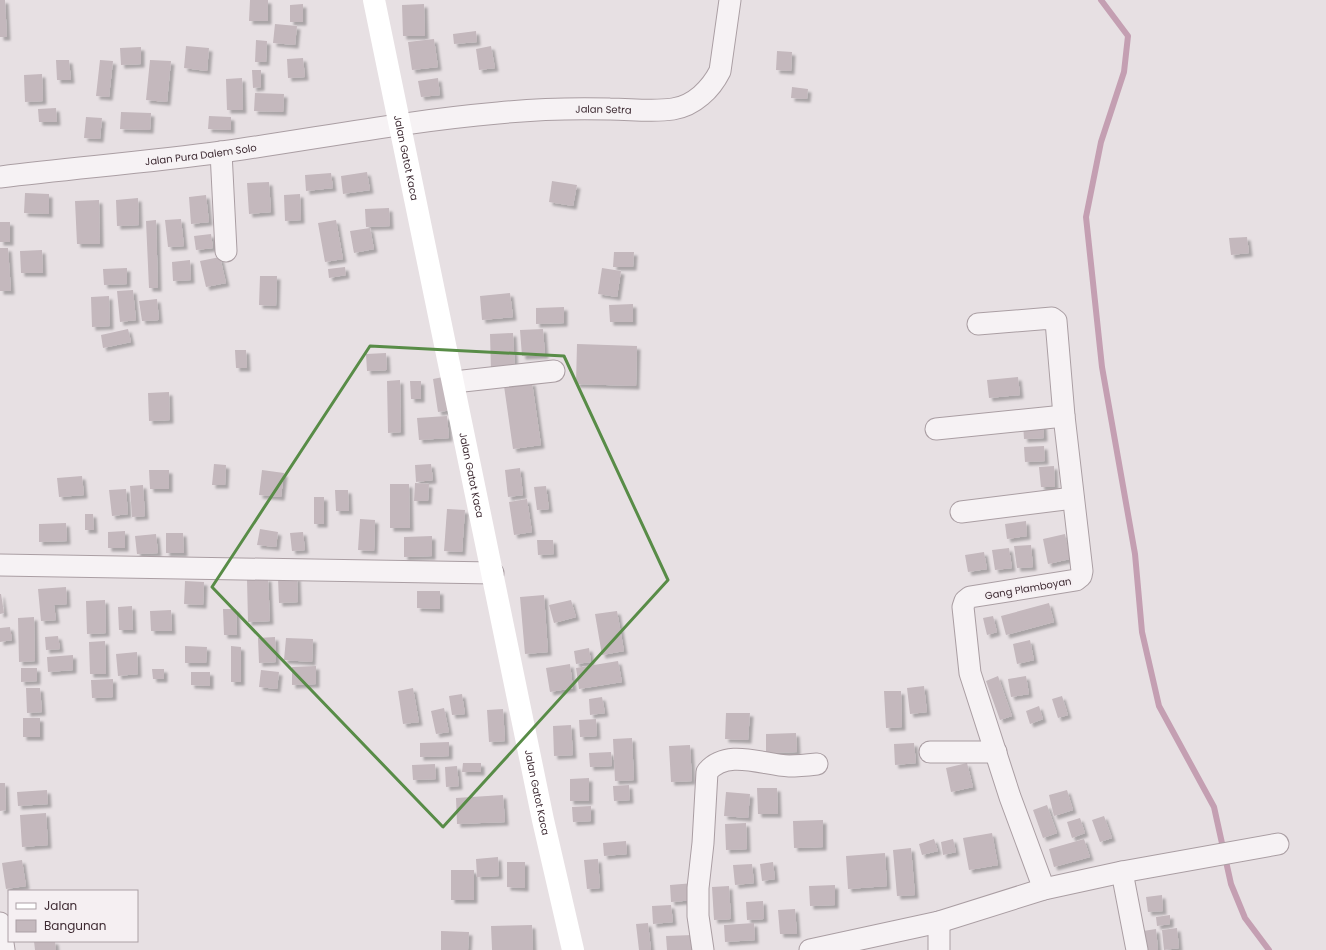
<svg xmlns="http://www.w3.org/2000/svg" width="1326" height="950" font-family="Poppins,sans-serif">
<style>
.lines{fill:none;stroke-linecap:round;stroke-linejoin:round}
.stream{stroke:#c49fb2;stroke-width:6}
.building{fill:#c4b8bd;filter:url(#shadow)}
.minor-casing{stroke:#aa9ea3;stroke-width:23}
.minor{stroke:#f6f2f4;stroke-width:21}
.secondary{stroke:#fff;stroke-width:22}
.marked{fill:none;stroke:#588c47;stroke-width:3;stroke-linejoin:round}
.labels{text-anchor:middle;stroke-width:4;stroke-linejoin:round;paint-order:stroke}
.street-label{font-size:10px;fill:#3d2a32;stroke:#f5eff2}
</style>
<defs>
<filter id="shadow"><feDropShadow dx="3.5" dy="3.5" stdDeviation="1" flood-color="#0004"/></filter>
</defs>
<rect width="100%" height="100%" fill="#e7e0e3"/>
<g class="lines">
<path class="stream" d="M1101 0 1128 36 1124 72 1101 142 1086 217 1102 367 1135 554 1142 632 1159 706 1214 807 1231 884 1245 918 1269 950"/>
</g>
<path class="building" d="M0 0H5L7 37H0Z
M250 0H268V21H249Z
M303 4V22H290V5Z
M424 4 425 36H403L402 5Z
M275 24 297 26 295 45 273 43Z
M476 31 477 42 454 44 453 34Z
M434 39 438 67 412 70 408 42Z
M256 40 267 41 266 62H255Z
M186 46 209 48 207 71 184 68Z
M491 46 495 68 479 70 476 49Z
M141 47V64L121 65 120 48Z
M777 51 792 52 791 71 776 70Z
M303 58 305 77 288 78 287 59Z
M56 60H69L71 80H57Z
M100 60 113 61 109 97 96 96Z
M150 60 171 61 167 102 146 100Z
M252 70H261V87L253 88Z
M42 74 43 101 25 102 24 75Z
M242 78 243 110H227L226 79Z
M438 78 440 95 421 97 418 81Z
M792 87 808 89 807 99 791 98Z
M255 93 284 94 283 112 254 111Z
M56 108 57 122H39L38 109Z
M121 112 151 113 150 130 120 129Z
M209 116 231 117V130L208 129Z
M86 117 102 118 100 139 84 138Z
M367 172 370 190 343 194 341 176Z
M331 173 333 188 306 191 305 175Z
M552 181 577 185 573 206 549 202Z
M269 182 271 212 249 214 247 183Z
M25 193 49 194V214L24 213Z
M300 194 301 220 285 221 284 195Z
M206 195 209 222 191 224 189 197Z
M138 198 139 225 117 226 116 200Z
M99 200 100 244H77L75 201Z
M389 208 390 226 366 227 365 209Z
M181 219 184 246 168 247 165 220Z
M156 220 158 288H149L146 221Z
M336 220 343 259 325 262 318 223Z
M0 222H10V242H0Z
M370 228 374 249 354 253 350 231Z
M211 234 213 248 196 250 194 236Z
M1247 237 1249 253 1231 255 1229 238Z
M0 248H8L11 291H0Z
M42 250 43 273H21L20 251Z
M614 252H634L633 267H613Z
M220 257 226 283 206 287 200 261Z
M190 260 191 280 173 281 172 262Z
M345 267 346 275 329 278 328 269Z
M127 268V284L104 285 103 269Z
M602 268 621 271 617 297 598 294Z
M260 276H277L276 306 259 305Z
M133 290 136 320 120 322 117 291Z
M510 293 513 317 482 320 480 296Z
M109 296 110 326 92 327 91 297Z
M157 299 159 320 142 321 139 301Z
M633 304V322H610L609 305Z
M564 307V323L536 324V308Z
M128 329 131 342 103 348 101 335Z
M543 329 545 355 522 356 520 330Z
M513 333 515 370 491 371 490 334Z
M577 344 637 346 636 386 576 384Z
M235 350H246L247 368H236Z
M386 353 387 370 367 371 366 354Z
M448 376 453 410 438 412 433 379Z
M1018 377 1020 395 989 398 987 380Z
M400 380 401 432 388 433 387 381Z
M410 381H421V399H411Z
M532 382 541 445 513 449 504 386Z
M169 392 170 420 149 421 148 393Z
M447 416 449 438 419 440 417 418Z
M1043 422 1044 438 1024 439 1023 423Z
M1044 446 1045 461 1025 462 1024 447Z
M214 464 226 465 225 485H212Z
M431 464 433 480 416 482 415 465Z
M1054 466 1055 487H1041L1039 467Z
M520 468 523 495 508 497 505 470Z
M149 470H169V489H150Z
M262 470 284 473 281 497 259 495Z
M82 476 84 495 59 497 57 478Z
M415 483 429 484 428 501H414Z
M390 484H409L410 528H390Z
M143 485 145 516 132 517 130 486Z
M546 486 549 509 537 510 534 487Z
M126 489 128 514 112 516 109 490Z
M335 490H348L349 511H336Z
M314 497H324V524H314Z
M527 499 532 532 514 535 509 502Z
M447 509 465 510 462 552 444 551Z
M85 514H93L94 530H85Z
M360 519 375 520 374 551 358 550Z
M1026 521 1027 536 1007 539 1005 524Z
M66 523 67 541 39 542V524Z
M260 529 278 532 276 547 257 545Z
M125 531V548H108V532Z
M303 532 305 550 292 551 290 533Z
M166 533H183L184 553H166Z
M156 534 158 553 137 554 135 536Z
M1065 534 1070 559 1048 564 1043 539Z
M432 536V556L404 557V537Z
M537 540H553L554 554 538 555Z
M1031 545 1033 567 1017 568 1014 546Z
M1009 548 1012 568 995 570 992 550Z
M984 552 987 569 968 572 965 555Z
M297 577 298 602 279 603 278 578Z
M268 578 270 621 248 622 247 579Z
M185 581 204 582 203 605 184 604Z
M66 587 67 604 54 605 56 620 41 621 38 589Z
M417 591H440V609L417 608Z
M0 594H1L4 613 0 614Z
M544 595 548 652 525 654 520 597Z
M105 600 106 633 87 634 86 601Z
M571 600 576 617 554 623 549 605Z
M1049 603 1054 622 1006 635 1001 616Z
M132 606 133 630H119L118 607Z
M223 609H236L237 635H224Z
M171 610 172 631H151L150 611Z
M617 611 624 651 602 655 595 614Z
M993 616 997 632 987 635 983 618Z
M34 617 35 661 19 662 18 618Z
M10 627 12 640 0 642V628Z
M58 636 60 649 46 650 45 637Z
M275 637 276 662 259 663 258 638Z
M286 638 313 639 312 662 284 660Z
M1030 640 1034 660 1017 664 1013 644Z
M105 641 106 674H90L89 642Z
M185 646 207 647 206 663H185Z
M231 646 241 647V682H231Z
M589 648 591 662 576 664 574 651Z
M137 652 138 674 118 676 116 654Z
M73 655V670L48 672 47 657Z
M618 661 622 682 579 689 576 668Z
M570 664 573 688 550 692 546 668Z
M316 666V684L292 685V667Z
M21 668H37V681L21 682Z
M152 669H164V679H153Z
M261 670 279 672 277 689 259 687Z
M191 672H210V686L191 685Z
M998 676 1012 716 1000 720 986 681Z
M1026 676 1029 694 1011 697 1008 679Z
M113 679V697L92 698 91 680Z
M924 686 927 712 910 714 907 688Z
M26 688H40L42 712 27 713Z
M413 688 419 722 403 724 398 691Z
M884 691H901L902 727 886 728Z
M462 694 465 714 452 715 449 696Z
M1062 696 1068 715 1058 718 1052 699Z
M602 697 605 713 590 715 589 699Z
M1039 706 1043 719 1030 724 1026 711Z
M444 708 449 732 436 734 431 711Z
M503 709 505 741 489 742 487 710Z
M726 713H750L748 740 725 739Z
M23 718H40V737H23Z
M596 719 597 736 580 737 579 720Z
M571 725 573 755 554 756 553 726Z
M796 733 797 752 766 753V734Z
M632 738 634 780 615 781 613 739Z
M449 742V756L420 757V743Z
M914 743 916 763 895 765 894 744Z
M690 745 692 781 671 782 669 746Z
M611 752 612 766 590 767 589 753Z
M463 763H481V772H462Z
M967 763 973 787 951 792 946 768Z
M435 764 436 779 413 780 412 765Z
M457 766 459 786 446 787 445 767Z
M589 778V801H570V779Z
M0 783H5L6 810 0 811Z
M629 785 630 800 614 801 613 786Z
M757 788H777L778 814H758Z
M47 790 48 804 18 806 17 792Z
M1067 790 1073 810 1054 816 1049 795Z
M726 792 750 794 748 818 724 816Z
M503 795 505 822 457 824 456 798Z
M1047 805 1057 833 1043 838 1033 810Z
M591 806V821L573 822 572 807Z
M46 813 48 845 22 847 20 815Z
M1104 816 1112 838 1100 842 1092 820Z
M1080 818 1085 833 1072 838 1067 822Z
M823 820V847L794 848 793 821Z
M746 823 747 849 726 850 725 824Z
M992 833 998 865 969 870 963 838Z
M934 839 938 851 922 855 919 844Z
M953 839 956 852 943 855 941 842Z
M1084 839 1090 857 1054 867 1049 849Z
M626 841 627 854 604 856 603 843Z
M911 848 915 895 897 896 893 850Z
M885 853 887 886 848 889 846 856Z
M498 857 499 876 477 877 476 859Z
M598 859 600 888 587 889 584 860Z
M22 860 26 886 6 889 2 863Z
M507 862H525V888L507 887Z
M773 862 775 879 762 881 760 864Z
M752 864 754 883 735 885 733 865Z
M451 870H474V900H451Z
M694 883 695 900 671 902 670 885Z
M835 885V905L810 906 809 886Z
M729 886 731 919 714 920 712 887Z
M1162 895 1163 911 1148 912 1146 897Z
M763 901 764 919 747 920 746 902Z
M671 905 673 922 653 924 652 906Z
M795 909 797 934H780L778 910Z
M1170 915V924L1157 926 1156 917Z
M648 923 651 950H639L636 924Z
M754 923 755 940 725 942 724 925Z
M532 925 533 950H492L491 926Z
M1177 928 1179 948 1164 950 1162 930Z
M1156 929 1158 950H1145L1143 931Z
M441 931 469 932 468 950H441Z
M693 935 694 950H667L666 936Z
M34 941H55L56 950H35Z"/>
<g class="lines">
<g class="minor-casing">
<g id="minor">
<path d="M221 152 226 251"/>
<path id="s1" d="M0 177C74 168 148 162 222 152 314 139 406 121 498 113 536 109 572 108 610 109 630 109 653 112 673 109 694 106 711 89 720 71L730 0"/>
<path d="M978 324 1052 318 1056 321 1064 416 1082 571 1081 576 1076 580 970 597 965 601 963 607 970 673 1010 797 1044 889"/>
<path d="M454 382 554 371"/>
<path d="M936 429 1064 416"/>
<path d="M961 512 1073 498"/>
<path d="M0 565 493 573"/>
<path d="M930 752H996"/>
<path d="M1122 872 1137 950"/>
<path d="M939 922V950"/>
<path d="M0 923 4 950"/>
<path d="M703 950 698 916V888L703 843 707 772C727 748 763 765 789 766 798 766 808 765 817 764"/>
<path d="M810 950 939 922 1044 889 1122 872 1278 844"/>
</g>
</g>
<use href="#minor" class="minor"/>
<path class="secondary" id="s2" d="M374 0 543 820 573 950"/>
</g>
<path class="marked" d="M370 346 564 356 668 580 443 827 212 587Z"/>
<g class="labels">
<g class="street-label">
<text dy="4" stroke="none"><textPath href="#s1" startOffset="608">Jalan Setra</textPath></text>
<text dy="4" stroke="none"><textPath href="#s1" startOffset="202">Jalan Pura Dalem Solo</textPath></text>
<text dy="4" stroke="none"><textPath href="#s2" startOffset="161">Jalan Gatot Kaca</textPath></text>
<text dy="4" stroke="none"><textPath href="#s2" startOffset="485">Jalan Gatot Kaca</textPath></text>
<text transform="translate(1028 588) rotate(-10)" y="4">Gang Plamboyan</text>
<text dy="4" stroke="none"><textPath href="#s2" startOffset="809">Jalan Gatot Kaca</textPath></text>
</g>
</g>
<rect x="8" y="890" width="130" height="52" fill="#f5eff2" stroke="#aba0a5"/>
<rect x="16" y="903" width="20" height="6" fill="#ffffff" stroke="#aba0a5"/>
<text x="44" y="910" font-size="12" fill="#3d2a32">Jalan</text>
<rect x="16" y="920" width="20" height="12" fill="#c4b8bd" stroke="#aba0a5"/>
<text x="44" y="930" font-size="12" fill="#3d2a32">Bangunan</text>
</svg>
